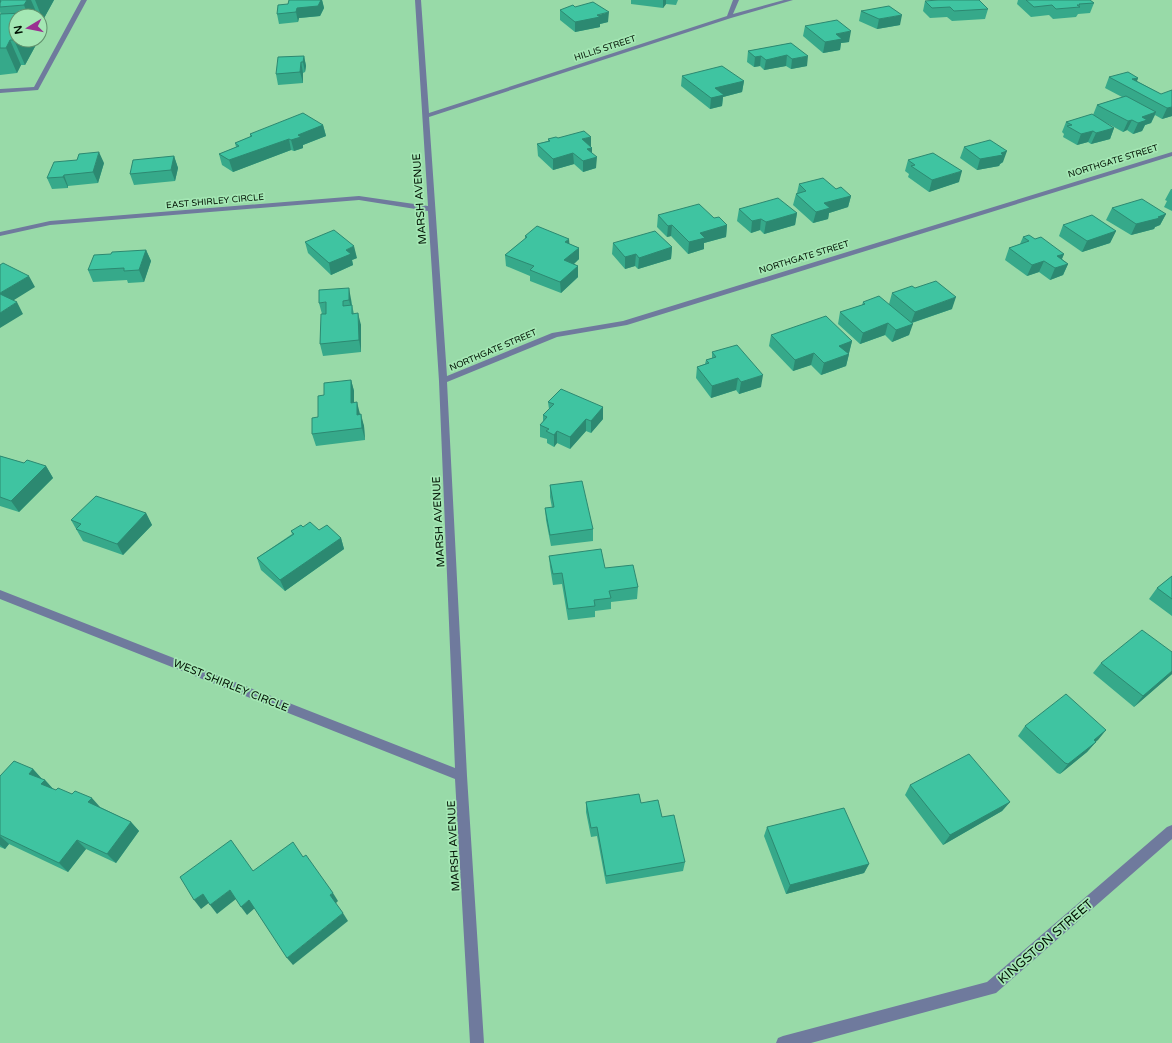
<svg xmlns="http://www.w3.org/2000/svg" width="1172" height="1043" font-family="'Varela Round',sans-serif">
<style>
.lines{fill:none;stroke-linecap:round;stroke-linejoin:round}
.lane{fill:#6f7a9d;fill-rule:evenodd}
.street{fill:#6f7a9d;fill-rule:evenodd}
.wall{fill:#36a98a}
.shaded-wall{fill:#2c8971}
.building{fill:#3fc4a1;stroke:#2c8971}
.labels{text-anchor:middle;stroke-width:3.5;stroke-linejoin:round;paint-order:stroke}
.far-street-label{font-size:9px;fill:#001203;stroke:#a4e7b4}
.street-label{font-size:11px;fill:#001203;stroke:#a4e7b4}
.near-street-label{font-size:13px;fill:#001203;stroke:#a4e7b4}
</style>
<rect width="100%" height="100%" fill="#98daa8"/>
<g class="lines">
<path class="lane" d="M81 0H87L38 90 0 93V89L34 87Z"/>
<path class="street" d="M415 0H421L429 113 727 16 733 0H739L733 14 784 0H793L731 18 429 117 447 376 552 333 623 321 1172 152V156L627 325 557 337 447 382 467 776 484 1043H470L455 779 0 599V590L455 768 439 381 428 211 359 200 50 225 0 236V232L50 221 359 196 428 206Z
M1172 825V839L996 993 811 1043H776L778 1038 783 1036 987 982 1167 827Z"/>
</g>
<path class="wall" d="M0 0H54L43 20H40V16H16L37 43 25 65H21L17 73 0 75V14H1L0 12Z
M289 0H322L324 8 320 16 299 18 298 22 279 24 277 14 288 4Z
M631 0H678L676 5 666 4 663 8 631 4Z
M1018 0H1090L1094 3 1090 13 1078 14 1076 17 1053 19 1049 15 1031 17 1017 4Z
M925 1 988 9 985 19 952 21 947 17 930 18 923 11Z
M560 10 608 22 600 24V27L575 32 560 20Z
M861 11 900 25 877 29 859 21Z
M805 26 849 42 841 43 840 50 823 53 803 36Z
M791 43 807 66 791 69 786 66 764 70 760 66 754 67 747 62 748 51Z
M304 56 306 66 305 72 303 73V83L278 85 276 74Z
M682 76 744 81 742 92 723 97 722 106 710 109 681 86Z
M1109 77 1138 78 1137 81 1161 94 1172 116 1162 119 1155 115 1151 123 1145 125 1142 131 1133 134 1127 130 1123 132 1103 121 1114 128 1110 139 1091 144 1088 142 1077 145 1063 137 1064 134 1062 132 1066 122 1093 115 1097 105 1122 97 1105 88Z
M323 125 326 136 303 145V148L294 151 291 150 233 172 222 165 219 154 236 147 235 143 250 137V134Z
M558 138 591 147 592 153 596 168 583 172 574 164 553 170 538 156 537 144 548 141V139Z
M964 147 1003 162 1000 164 999 166 977 170 960 158Z
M174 156 178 168 175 181 134 185 130 174Z
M908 160 959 182 929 192 908 177 909 174 905 171Z
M104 163 98 183 68 186V188L52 189 47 178Z
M799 184 836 189 851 196 848 207 829 213 828 219 813 223 793 205 796 194 797 193Z
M1171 189H1172V211L1164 207 1167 201 1165 200Z
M1112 208 1166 214 1160 225 1155 227 1154 229 1131 235 1106 220Z
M739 209 797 213 795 225 764 234 760 230 751 233 737 221Z
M658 215 714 218 727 225 726 237 704 243V249L688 254 671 236 667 237 657 227Z
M1063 225 1116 231 1110 243 1082 252 1059 236Z
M525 236 570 244 579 248V259L574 264 578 266V277L561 293 530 281V276L506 266 505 255 525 239Z
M1023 237 1064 254 1062 259 1068 264 1063 275 1050 280 1039 272 1027 276 1005 260 1009 248 1020 244Z
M305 242 357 258 352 260 353 265 331 275 308 253Z
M613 243 672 247 671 259 638 269 635 266 625 269 612 254Z
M146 250 151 261 144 282 128 283 127 280 93 282 88 270 111 254Z
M915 288 952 309 912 323 909 335 892 342 885 335 860 344 838 324 840 312 862 305 863 302 889 304 892 293Z
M351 299 352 305 354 314 361 325V352L323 356 320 344 322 314 319 303Z
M771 335 852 341 849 353 848 354H849L846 366 821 375 811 365 793 371 769 346Z
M712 352 761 387 739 394 736 390 711 398 696 378 697 367 705 364 706 360 712 358Z
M351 380 354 391V403L364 426 365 440 316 446 312 434 318 417 324 395Z
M548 402 603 407V419L591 433 586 431 570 449 557 443 554 447 547 443V439L540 437V425L543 422V415L549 409Z
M0 456 24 463 46 466 53 478 19 512 0 506Z
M550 485 593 529V541L551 546 546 520 545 508H552L550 497Z
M146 513 152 525 123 555 83 541 71 520Z
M303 527 319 530 341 538 344 549 285 591 261 570 257 558 292 534 291 531Z
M549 556 605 568 638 587 637 599 611 602V609L595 611V617L568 620 562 584 553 585 550 567Z
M1172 576V616L1149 599 1157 588Z
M1101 663 1172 674 1134 707 1093 673Z
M1025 726 1106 730 1087 752 1060 774 1057 773 1018 736Z
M33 769 42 779 45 780 54 790 100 807 131 822 139 831 116 863 86 849 68 872 9 844 5 849 0 847V776Z
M910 785 1010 802 1002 811 943 845 905 795Z
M586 802 641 803 685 862 683 871 606 884 597 836 591 837 586 812Z
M767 827 869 864 864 873 786 894 764 836Z"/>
<path class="shaded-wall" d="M27 0H31L38 16H28L24 5Z
M35 0H54L43 20Z
M321 0H322L324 8 320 16 299 18 298 22 296 12 297 8Z
M663 0H666V4L663 8Z
M609 12 608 22 600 24V27L575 32V22Z
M902 15 900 25 877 29 879 19Z
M851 31 849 42 841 43 840 50 823 53 825 42 836 34Z
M16 37V40H36L37 43 25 65 14 40Z
M10 40 21 65 17 73 6 48Z
M787 55 786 66 764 70 766 60Z
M304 56 306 66 305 72 303 62Z
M761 56 760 66 754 67 755 57Z
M808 56 807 66 791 69 792 59Z
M301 62 303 73V83L300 72Z
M1138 78 1134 88 1132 79Z
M744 81 742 92 723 97 722 106 710 109 711 98 715 88Z
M1172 107V116L1162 119 1167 108Z
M1156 112 1151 123 1145 125 1142 131 1133 134 1138 123 1142 117Z
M1132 120 1127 130 1123 132 1128 121Z
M323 125 326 136 303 145V148L294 151 291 140 298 135Z
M1114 128 1110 139 1091 144 1096 133Z
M1093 131 1088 142 1077 145 1081 134Z
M591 137V148L582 139Z
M289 139 291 150 233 172 229 160Z
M592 148V158L597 157 596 168 583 172V161L587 149Z
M1007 151 1003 162 1000 164 999 166 977 170 980 159Z
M99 152 104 163 98 183 93 172Z
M573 153 574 164 553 170V159Z
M174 156 178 168 175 181 171 170Z
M962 171 959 182 929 192 932 180Z
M64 175 68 186V188L63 177Z
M851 196 848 207 829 213 828 219 813 223 816 212 824 203Z
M797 213 795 225 764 234 766 222Z
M1166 214 1160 225 1155 227 1154 229 1131 235 1136 224Z
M761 219 760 230 751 233 752 221Z
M672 225 671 236 667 237 668 226Z
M727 225 726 237 704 243V249L688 254 689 242 700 233Z
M1116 231 1110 243 1082 252 1087 241Z
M569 239 570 250 565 242Z
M354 246 357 258 352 260 353 265 331 275 329 263 346 250Z
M672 247 671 259 638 269 639 258Z
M579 248V259L565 272 564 260Z
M146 250 151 261 144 282 139 270Z
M636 254 635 266 625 269V257Z
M1064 254 1059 265 1057 256Z
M1044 261 1039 272 1027 276 1032 265Z
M1068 264 1063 275 1050 280 1055 268Z
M578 266V277L561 293 560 282Z
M29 276 35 287 6 305 0 295V293Z
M349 288 351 299 352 312 349 300Z
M956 297 952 309 911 323 915 312Z
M17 302 23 314 0 328V313Z
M358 313 361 325V352L359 340Z
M888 323 885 335 860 344 863 333Z
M913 324 909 335 892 342 896 330Z
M852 341 849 353 836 358 839 346Z
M814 353 811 365 793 371 795 360Z
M849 354 846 366 821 375 824 363Z
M763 375 761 387 739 394 741 382Z
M738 378 736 390 711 398 712 386Z
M351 380 354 391V415L351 403Z
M357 402 360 414V426L357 415Z
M603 407V419L591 433V421Z
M361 414 364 426 365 440 362 428Z
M586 419V431L570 449V437Z
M557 431V443L554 447V435Z
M46 466 53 478 19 512 11 501Z
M146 513 152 525 123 555 117 544Z
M341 538 344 549 285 591 280 580Z
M1172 671V674L1134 707 1143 696Z
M1106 730 1098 740 1086 750 1094 740Z
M1096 742 1087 752 1060 774 1068 764Z
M33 769 42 779 29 774Z
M45 780 54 790 41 784Z
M92 798 100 807 96 812 88 802Z
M1010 802 1002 811 943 845 950 835Z
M131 822 139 831 116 863 107 854Z
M0 836 9 844 5 849 0 845Z
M77 840 86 849 68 872 59 863Z
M869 864 864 873 786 894 790 885Z
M230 890 236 899 217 914 210 905Z
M333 893 338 901 335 904 330 895Z
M203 894 210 902 201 909 194 900Z
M249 900 255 908 247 915 241 907Z
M343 913 348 921 293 965 287 958Z"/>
<path class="building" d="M0 0H27L24 5 0 7V3L1 1H0Z
M289 0H321L318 6 297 8 296 12 277 14 278 5 288 4Z
M938 0H979L988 9 954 11 950 7 932 8 925 1Z
M1026 0H1090L1094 3 1079 4 1080 5H1077L1080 7 1056 9 1052 5 1034 7Z
M593 2 609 12 597 15 600 17 575 22 560 10 573 5 575 7Z
M889 6 902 15 879 19 861 11Z
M25 13 23 16H16V37L14 40H10L6 48H0V14Z
M837 20 851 31 836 34 842 39 825 42 805 26Z
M791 43 808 56 792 59 787 55 766 60 761 56 755 57 748 51Z
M304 56 303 62H301L300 72 276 74 278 57Z
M722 66 744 81 715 88 724 95 711 98 682 76Z
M1128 72 1138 78 1132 79 1161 94 1172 90V107L1167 108 1109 77Z
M1126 96 1156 112 1142 117 1147 120 1138 123 1132 120 1128 121 1097 105Z
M303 113 323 125 298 135 301 137 291 140 289 139 229 160 219 154 239 146 235 143 252 136 250 134Z
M1092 114 1114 128 1096 133 1093 131 1081 134 1067 126 1072 125 1066 122Z
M584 131 591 137 582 139 592 148 587 149 597 157 583 161 573 153 553 159 537 144 550 141 548 139 556 137 558 138Z
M990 140 1007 151 1001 153 1003 155 980 159 964 147Z
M99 152 93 172 64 175 63 177 47 178 54 162 77 160 79 154Z
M933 153 962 171 932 180 911 166 915 165 908 160Z
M174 156 171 170 130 174 133 160Z
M823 178 836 189 841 187 851 196 824 203 830 208 816 212 796 194 806 191 799 184Z
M778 198 797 213 766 222 761 219 752 221 739 209Z
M1142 199 1166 214 1158 217 1160 218 1136 224 1112 208Z
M699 204 714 218 719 217 727 225 700 233 705 238 689 242 672 225 668 226 658 215Z
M1092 215 1116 231 1087 241 1063 225Z
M537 226 569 239 565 242 579 248 564 260 578 266 560 282 530 270 534 266 505 255 527 237 525 236Z
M334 230 354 246 346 250 351 254 329 263 305 242Z
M655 231 672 247 639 258 636 254 625 257 613 243Z
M1029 235 1035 239 1041 237 1064 254 1057 256 1068 264 1055 268 1044 261 1032 265 1009 248 1029 241 1023 237Z
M146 250 139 270 124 271V268L88 270 94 255 111 254 112 252Z
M3 263 29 276 0 293V265Z
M936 281 956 297 915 312 892 293 912 286 915 288Z
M349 288V300L343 301V306L352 305V314L358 313 359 340 320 344 321 314H326V302L319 303V290Z
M0 294 17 302 0 313Z
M879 296 913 324 896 330 888 323 863 333 840 312 865 304 863 302Z
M826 316 852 341 839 346 849 354 824 363 814 353 795 360 771 335Z
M737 345 763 375 741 382 738 378 712 386 697 367 709 363 706 360 716 357 712 352Z
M351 380V403L357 402V415L361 414 362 428 312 434V418L318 417V396L324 395V383Z
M561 389 603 407 591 421 586 419 570 437 557 431 554 435 546 431 549 429 540 425 547 417 543 415 554 404 548 402Z
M0 456 24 463 27 460 46 466 11 501 0 497Z
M582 481 593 529 550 535 545 508 554 507 550 485Z
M96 496 146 513 117 544 76 529 81 524 71 520Z
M310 522 319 530 327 525 341 538 280 580 257 558 294 534 291 531 301 525 303 527Z
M601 549 605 568 633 565 638 587 609 591 611 598 594 600 595 606 568 609 562 573 553 574 549 556Z
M1172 576V599L1157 588Z
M1142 630 1172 652V671L1143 696 1101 663Z
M1066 694 1106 730 1094 740 1096 742 1068 764 1065 763 1025 726Z
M969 754 1010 802 950 835 910 785Z
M14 761 33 769 29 774 45 780 41 784 56 790 58 788 72 794 75 791 92 798 88 802 131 822 107 854 77 840 59 863 0 835V776Z
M639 794 641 803 658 800 662 817 674 815 685 862 606 876 597 827 591 828 586 802Z
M844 808 869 864 790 885 767 827Z
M231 840 253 871 293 842 303 857 306 855 333 893 330 895 343 913 287 958 249 900 241 907 230 890 210 905 203 894 194 900 180 877Z"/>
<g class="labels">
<g class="far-street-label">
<text transform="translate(605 48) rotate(-18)" y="3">HILLIS STREET</text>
<text transform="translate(1113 161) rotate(-17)" y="3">NORTHGATE STREET</text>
<text transform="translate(215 201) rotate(-5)" y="3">EAST SHIRLEY CIRCLE</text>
<text transform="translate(804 257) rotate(-17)" y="3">NORTHGATE STREET</text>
<text transform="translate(493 350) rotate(-23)" y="3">NORTHGATE STREET</text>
</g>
<g class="street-label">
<text transform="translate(419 199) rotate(-94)" y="4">MARSH AVENUE</text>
<text transform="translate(438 522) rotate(-93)" y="4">MARSH AVENUE</text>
<text transform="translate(231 685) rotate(22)" y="4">WEST SHIRLEY CIRCLE</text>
<text transform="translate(453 846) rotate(-93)" y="4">MARSH AVENUE</text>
</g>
<g class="near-street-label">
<text transform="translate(1045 941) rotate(-41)" y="5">KINGSTON STREET</text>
</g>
</g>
<g transform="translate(28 28) rotate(260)"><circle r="19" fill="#a4e7b4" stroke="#62926d"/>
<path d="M0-3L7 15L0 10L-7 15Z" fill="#9a3091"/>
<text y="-6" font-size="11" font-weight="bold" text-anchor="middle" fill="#001203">N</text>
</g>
</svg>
